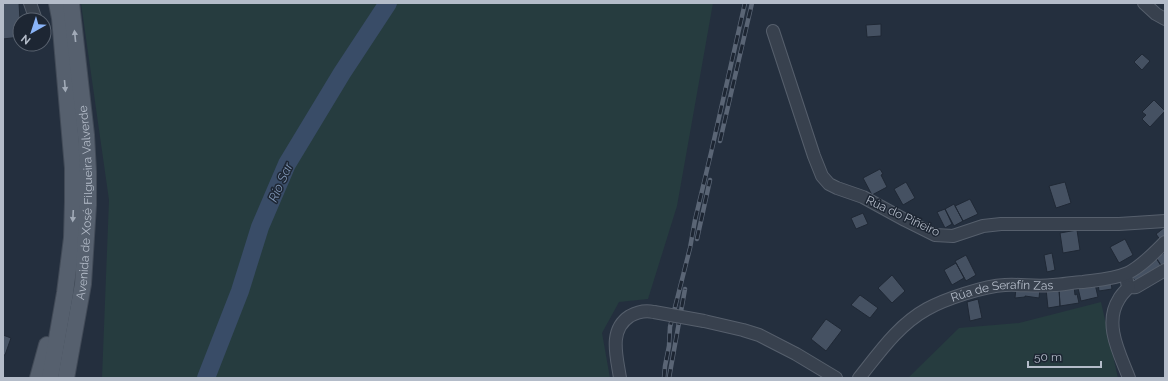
<svg xmlns="http://www.w3.org/2000/svg" width="1168" height="381" font-family="Raleway,sans-serif">
<style>
.green{fill:#263c3f}
.lines{fill:none;stroke-linecap:round;stroke-linejoin:round}
.river{stroke:#394c67;stroke-width:18}
.building{fill:#455162;stroke:#1f2835}
.minor-casing{stroke:#565f6c;stroke-width:14}
.major-casing{stroke:#414a57;stroke-width:18}
.minor{stroke:#38414e;stroke-width:12}
.major{stroke:#56606e;stroke-width:16}
.rail-casing{stroke:#5a6575;stroke-width:4.5}
.rail{stroke:#1d2633;stroke-width:3;stroke-dasharray:9;stroke-linecap:butt}
.minor-bridge-casing{stroke:#565f6c;stroke-width:14;stroke-linecap:butt}
.minor-bridge{stroke:#38414e;stroke-width:12}
.oneway{fill:#a1aab7}
.labels{text-anchor:middle;stroke-width:3;stroke-linejoin:round;paint-order:stroke}
.street-label{font-size:12px;fill:#b4bcc9;stroke:#1d2633}
.water-label{font-size:13px;font-style:italic;fill:#7c92b1;stroke:#1d2633}
</style>
<rect width="100%" height="100%" fill="#242f3e"/>
<path class="green" d="M81 3H713L677 206 648 299 619 302 602 333 610 378H102L109 200Z
M1101 302 1118 378H908L959 328 1019 323Z"/>
<g class="lines">
<path class="river" d="M206 378 240 291 260 227 287 164 342 73 388 3"/>
</g>
<path class="building" d="M3 3H19L20 20V37L3 39Z
M881 24V36L867 37 866 25Z
M1142 54 1150 61 1142 70 1134 62Z
M1154 100 1165 111 1150 127 1142 119 1146 115 1142 112Z
M880 169 883 174 881 175 887 187 872 195 863 178Z
M906 182 915 198 903 205 894 189Z
M1065 182 1071 203 1056 208 1049 186Z
M970 199 978 214 963 221 955 206Z
M954 204 963 221 954 226 945 209Z
M945 209 952 224 945 228 937 212Z
M863 213 868 224 856 229 851 218Z
M1165 227V238L1161 241 1156 234Z
M1077 230 1080 250 1063 253 1060 233Z
M1125 239 1133 255 1119 263 1110 247Z
M1165 252V267L1163 269 1156 258Z
M1052 253 1055 270 1047 272 1044 255Z
M966 255 976 275 966 281 955 261Z
M1157 259 1163 268 1137 284 1132 276Z
M956 263 964 278 952 285 944 270Z
M892 275 905 291 892 303 878 288Z
M1111 282 1112 289 1099 291 1098 283Z
M1095 284 1098 297 1081 301 1078 288Z
M1074 286 1075 295 1077 294 1079 303 1060 306 1059 288Z
M1016 288 1040 289 1039 298 1025 296V297L1015 298Z
M1059 288 1060 306 1048 308 1046 289Z
M860 295 878 308 870 318 851 305Z
M978 299 982 318 970 321 967 302Z
M826 319 842 330 826 351 811 339Z
M3 335 11 338 5 355H3Z"/>
<g class="lines">
<g class="minor-casing">
<g id="minor">
<path d="M30 3 36 20"/>
<path d="M1144 3 1156 14 1165 19"/>
<path d="M773 31 814 156 822 176 829 184 837 188 863 197 905 220 935 235 953 236 983 226 1001 224H1119L1165 221"/>
<path d="M1127 280C1127 287 1129 288 1136 287L1165 270"/>
<path d="M1129 287C1125 291 1121 295 1119 299 1103 324 1120 354 1129 378"/>
<path d="M704 321 743 330 759 335 796 354 836 378"/>
<path d="M620 378C617 357 608 330 630 316 637 312 645 310 654 312"/>
<path id="s1" d="M859 378C879 353 898 325 927 309 945 299 984 286 1005 285 1021 284 1037 287 1053 285 1063 285 1073 282 1083 282 1098 280 1114 279 1128 273 1142 266 1154 253 1165 242"/>
</g>
</g>
<g class="major-casing">
<g id="major">
<path d="M38 378 47 345"/>
<path d="M50 378 65 293 72 238 73 201V168L60 18 57 3"/>
<path id="s2" d="M66 378 83 284 88 205V172L86 135 71 3"/>
</g>
</g>
<use href="#minor" class="minor"/>
<use href="#major" class="major"/>
<g class="rail-casing">
<path id="rail" d="M720 141 752 3
M697 239 710 180
M664 378 665 366 669 346 670 327 690 248 695 220 711 153 745 3
M669 378 685 289"/>
</g>
<use href="#rail" class="rail"/>
<g class="minor-bridge-casing">
<path id="minor-bridge" d="M654 312 704 321"/>
</g>
<use href="#minor-bridge" class="minor-bridge"/>
</g>
<defs><path id="oneway-solid" d="M-6-.8H1V-3.2L6.5 0L1 3.2V.8H-6Z"/></defs>
<g class="oneway">
<use href="#oneway-solid" transform="translate(75 36) rotate(-96)"/>
<use href="#oneway-solid" transform="translate(65 86) rotate(85)"/>
<use href="#oneway-solid" transform="translate(73 216) rotate(93)"/>
</g>
<g class="labels">
<g class="street-label">
<text dy="4" stroke="none"><textPath href="#s2" startOffset="177">Avenida de Xosé Filgueira Valverde</textPath></text>
<text transform="translate(903 216) rotate(25)" y="4">Rúa do Piñeiro</text>
<text dy="4" stroke="none"><textPath href="#s1" startOffset="176">Rúa de Serafín Zas</textPath></text>
</g>
<g class="water-label">
<text transform="translate(280 182) rotate(-66)" y="5">Río Sar</text>
</g>
</g>
<rect width="1168" height="381" fill="none" stroke="#b4bcc9" stroke-width="8"/>
<g transform="translate(32 32) rotate(219)"><circle r="19" fill="#1d2633" stroke="#59626f"/>
<path d="M0-3L7 15L0 10L-7 15Z" fill="#8ab4f8"/>
<text y="-6" font-size="11" font-weight="bold" text-anchor="middle" fill="#b4bcc9">N</text>
</g>
<path d="M1028 361v6h73v-6" fill="none" stroke="#b4bcc9" stroke-width="2"/>
<text x="1034" y="361" font-size="12" fill="#b4bcc9" stroke="#1d2633" stroke-width="3" paint-order="stroke">50 m</text>
</svg>
